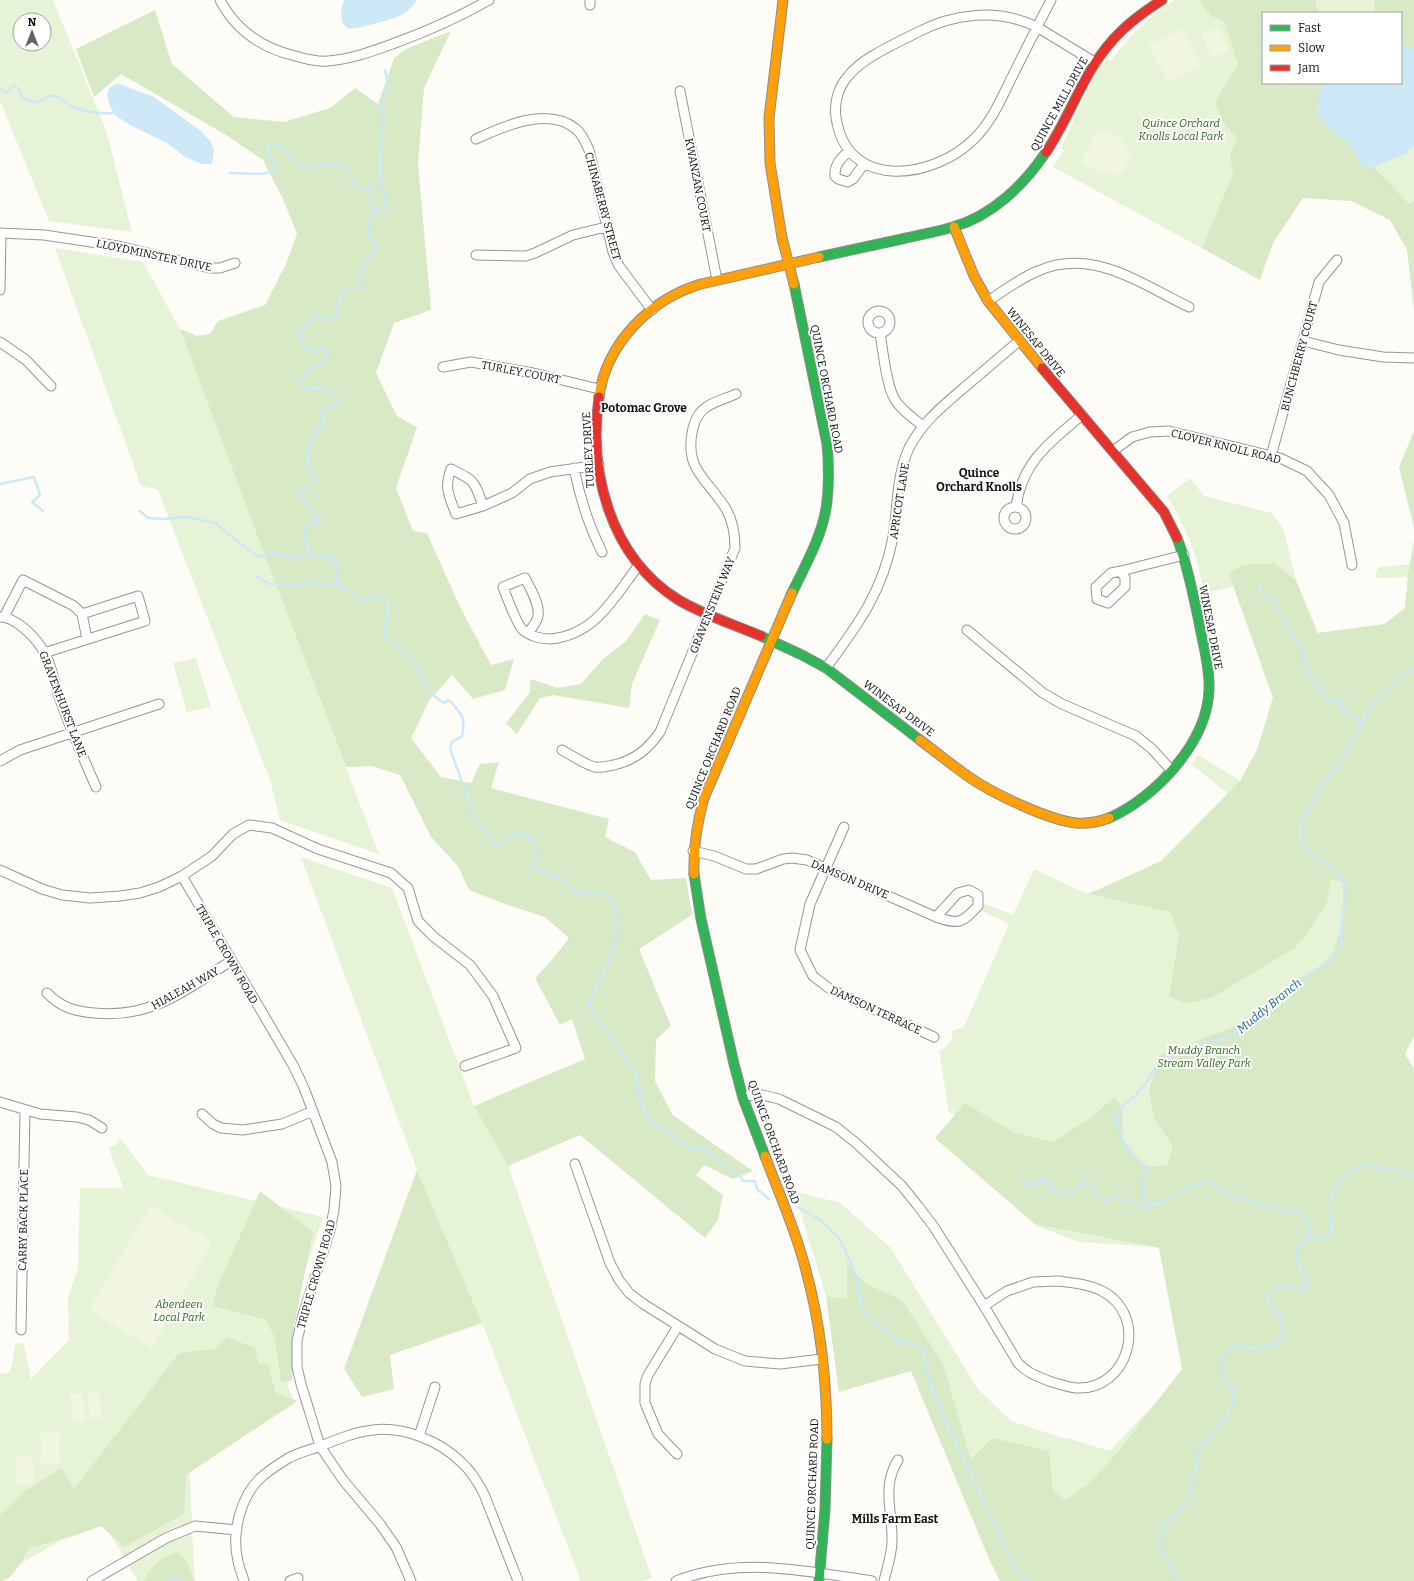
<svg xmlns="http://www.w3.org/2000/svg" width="1414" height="1581" font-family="Bitter,serif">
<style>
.green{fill:#e7f3d7;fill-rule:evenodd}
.forest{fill:#d8eac5}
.pitch{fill:#f0f6e1}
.water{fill:#cde8f7}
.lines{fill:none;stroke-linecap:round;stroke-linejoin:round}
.stream{stroke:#cde8f7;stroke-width:2.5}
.street-casing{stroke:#979795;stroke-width:11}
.fast-casing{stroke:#8e8d8b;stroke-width:11}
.slow-casing{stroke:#8e8d8b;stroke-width:11}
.jam-casing{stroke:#8e8d8b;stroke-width:11}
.street{stroke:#fffffe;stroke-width:9}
.fast{stroke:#30b455;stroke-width:9}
.slow{stroke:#ff9f0a;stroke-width:9}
.jam{stroke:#e5322d;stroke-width:9}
.labels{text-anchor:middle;stroke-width:4;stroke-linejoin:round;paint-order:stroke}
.street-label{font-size:11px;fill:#111;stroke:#fff}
.park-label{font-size:11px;font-style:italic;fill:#2f6b1f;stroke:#fff}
.neighbourhood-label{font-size:12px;font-weight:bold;fill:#111;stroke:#fff}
.water-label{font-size:12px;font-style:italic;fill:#1768a6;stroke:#fff}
</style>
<rect width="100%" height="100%" fill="#fdfcf7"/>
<path class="green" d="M0 0H53L107 133 132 232 49 221 0 101ZM20 20H44V44H20Z
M1175 0H1414V282L1407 234 1389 206 1312 184 1270 242 1260 280 1053 167 1064 150 1061 148 1095 74 1107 59 1111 61C1128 37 1149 16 1175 0ZM1263 13H1401V83H1263Z
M55 248 143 262 180 329 254 527 379 854 280 820 270 780 158 490 141 486Z
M1190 478 1204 496 1272 513 1284 530 1296 580 1318 633 1356 643 1414 1029 1400 1055 1414 1077V1581H1021L971 1460 943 1363 902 1300 865 1283 848 1262 847 1299 826 1296 794 1191 840 1203 890 1247 978 1389 1011 1421 1060 1437 1067 1439V1438L1110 1451 1186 1370 1159 1247 1079 1242 1037 1226 935 1138 956 1115 949 1112 939 1051C949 1047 953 1041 952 1031L964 1027 1009 924 980 910 983 903 1013 915 1034 869 1087 894 1161 862 1231 796 1191 764 1199 755 1240 781 1257 750 1273 697 1249 583 1204 593C1197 555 1187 529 1167 496Z
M1414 564V577L1375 578 1378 567Z
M196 658 211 707 187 712 173 663Z
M301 857 392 888 474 1106 508 1166 652 1578 642 1581H581L482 1323 417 1170Z
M121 1139 148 1175 323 1217 289 1319 285 1371 289 1389 295 1404 189 1466 192 1522 171 1529 124 1557 100 1518 8 1571 0 1526V1374L10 1372 16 1343 24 1344 31 1379 69 1340 68 1298 78 1268 80 1188H123L109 1148 116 1144Z
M192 1532 195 1581H138L129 1566 178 1536Z"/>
<path class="forest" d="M1199 0H1315L1318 13H1263V83H1322L1317 106 1332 132 1347 140 1363 166 1373 167 1409 204 1414 200V311L1407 250 1390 220 1351 201 1303 198 1273 243 1260 280 1202 248 1233 174 1230 155 1237 138 1222 121 1215 102 1238 64 1224 21 1211 16Z
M1374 0H1414V47L1401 46V13H1375Z
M155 10 172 64 234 117 284 122 330 108 355 88 378 104 394 58 406 49 451 31 424 88 418 163 431 310 394 323 376 373 397 416 417 427 396 488 413 531 427 533 460 607 491 665 514 659 505 690 473 699 452 675 429 701 411 738 441 777 471 783 480 764 499 762 491 788 609 819 605 837 635 852 651 880 686 878 692 915 639 949 671 1026 656 1040 655 1081 672 1114 695 1131 753 1171 733 1179 704 1165 696 1175 723 1195 718 1220 705 1238 580 1135 508 1166 474 1106 585 1059 572 1019 560 1025 535 978 552 960 569 938 545 917 505 904 469 890 458 866 431 837 400 775 372 766 346 767 254 527 180 329 197 336 210 334 218 321 265 305 286 264 297 234 283 199 263 160 226 135 121 74 94 97 76 49Z
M1414 431V528L1399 467Z
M1414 541V1036L1405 1054 1414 1069V1581H1000L989 1559 911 1371 839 1392 826 1296 847 1299V1262L865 1283 902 1300 943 1363 971 1460 992 1438 1049 1451 1053 1491 1066 1500 1091 1482 1117 1453 1182 1369 1159 1248 1035 1224 935 1138 965 1103 1013 1132 1053 1142 1093 1116 1115 1097 1122 1107 1123 1141 1147 1167 1167 1165 1173 1147 1154 1118 1149 1090 1160 1055 1231 1028 1331 958 1343 921V882L1331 879 1327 903 1308 932 1296 947 1213 997 1187 1004 1169 996 1179 935 1170 912 1089 894 1161 861 1240 781 1257 750 1273 698 1229 574 1242 565 1274 563 1296 580 1317 633 1384 624 1405 608 1408 574Z
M645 614 660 620 632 684 629 708 553 695 540 698 517 734 506 723 530 692V680H534L557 688 581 684 603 659 626 641Z
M417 1170 482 1323 390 1355 394 1389 362 1397 344 1369Z
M260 1191 313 1232 294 1326 292 1381 281 1382 275 1338 266 1320 213 1306 216 1290Z
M227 1337 255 1348 259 1364 268 1365 275 1392 297 1401 186 1475 184 1514 124 1547 101 1526 74 1536 30 1548C23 1558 13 1581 0 1581V1515L26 1490 62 1468 74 1489 179 1353 215 1349Z
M178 1552 187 1563 194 1581H144C153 1563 160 1559 178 1552Z"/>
<path class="pitch" d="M1218 26 1229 50 1212 58 1201 33Z
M1183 28 1201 66 1168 82 1149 45Z
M1105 131C1120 136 1136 150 1125 168 1123 171 1116 174 1112 176L1083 165 1082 156 1089 149 1095 134Z
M151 1206 212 1242 152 1348 89 1310Z
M99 1391 102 1419 90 1420 87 1393Z
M82 1393 86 1420 73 1422 70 1394Z
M41 1433H59V1463H41Z
M16 1457H33V1484H16Z"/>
<path class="water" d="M344 0H417C414 6 408 11 402 15 395 18 354 31 348 28 338 23 341 8 344 0Z
M1401 46 1414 47V146L1409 149 1408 153 1373 167 1363 166 1347 140 1332 132 1317 113V106L1322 83H1401Z
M117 83 154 97 200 130 211 142 214 151 212 164H202L185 157 167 143 130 125 115 115 110 106 107 95 109 88Z"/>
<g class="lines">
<path class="stream" d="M385 70 388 85 380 109 384 114 379 174 383 185V192L387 204 384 210 373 213C368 221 369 229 369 238L377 246V249C373 255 365 260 363 266 360 271 363 280 360 285 355 291 344 287 341 295 337 303 340 316 331 320L322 316 315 317 301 330C301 340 302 347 312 352L321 349 326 350 329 356 327 360C315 364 298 373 303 388L319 387 330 391 338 400 337 403 322 411V416L324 420 322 426 313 434V440L307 452 308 470 314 475 315 482C311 487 305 487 300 491V495C308 503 311 513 320 519L319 522 306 528 304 534 308 549 312 556H332L336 566 338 584 341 589 352 591 362 603 377 595 385 598 388 603 385 636C392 644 405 649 411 658 420 671 429 698 445 703L448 700 450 701C462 714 466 718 462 736L452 742 450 749 468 798 472 816 488 833 493 844 497 846C506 843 509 835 518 833 531 837 542 842 536 858 534 862 533 863 533 867L539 871 549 873 562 879 572 890 583 895 596 892 612 897 618 924 616 942 589 1006 632 1068 638 1081 640 1098 650 1121 667 1131 680 1143 693 1149H703L709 1153 739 1175 743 1181H755L757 1189 769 1199
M0 88 4 92 7 93 12 86H14L18 88 23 98C28 100 33 102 38 102 44 101 48 94 55 96 62 98 65 103 71 106 84 112 99 114 114 113
M230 173 262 174 274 171 276 168C273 161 268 157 267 149L269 147 279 145C284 150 303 168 308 169 316 167 328 162 336 164 351 166 350 188 364 191L368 187H373L374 190 370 196 369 201 376 211
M0 484 34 477 40 495 32 502 43 511
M140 511 148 518 164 519 187 517 215 523 251 552 261 557 273 553 291 558 312 556
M255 575 269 584 282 585 298 584 311 581 328 585 338 584
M1259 588 1266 597 1274 602 1291 633 1302 645 1304 662 1317 688 1322 689 1325 699 1333 701 1338 698 1344 701 1342 709 1362 722
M1021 1178 1029 1188 1039 1180 1047 1179 1051 1189 1066 1193 1077 1190 1082 1182 1093 1184 1096 1196 1107 1201 1115 1196 1145 1209 1152 1204
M797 1207 821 1220 840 1239 855 1273 863 1312 898 1341 922 1347 929 1381 949 1428 1016 1570 1030 1581
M1305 1238 1329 1237 1331 1234C1333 1222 1328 1208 1331 1197 1334 1186 1351 1167 1363 1166 1375 1165 1402 1171 1414 1176
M174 1581 176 1574
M1175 1581 1177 1576 1161 1551V1536L1166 1521 1185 1505 1190 1495 1200 1447 1225 1419 1233 1403 1234 1391C1222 1376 1219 1369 1226 1351L1239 1345 1258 1348 1276 1344 1283 1337C1283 1319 1281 1315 1267 1302L1268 1293C1287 1278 1287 1290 1306 1290L1305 1278 1298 1262 1297 1248 1305 1238 1311 1227 1307 1219 1296 1212 1265 1207 1228 1194 1210 1182 1191 1186 1161 1202 1148 1204 1144 1200 1143 1183 1147 1167C1131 1156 1108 1126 1122 1107 1125 1102 1132 1099 1136 1095 1139 1092 1141 1089 1144 1086 1152 1076 1152 1067 1165 1060 1184 1049 1207 1044 1228 1037L1236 1033 1287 988 1325 964 1336 952 1341 943 1342 914 1345 894 1343 882 1337 872 1308 852 1302 843 1300 835 1301 825 1306 810 1339 763 1358 731 1370 705 1404 674 1414 669"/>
<g class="street-casing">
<path id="street" d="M220 0C236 31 262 48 295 56 306 59 316 62 328 61 352 59 373 51 395 43 428 31 459 17 489 0
M1051 0 1037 27C998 8 954 13 916 33 895 44 864 57 849 75 837 88 833 106 837 123 851 191 934 178 973 140 990 124 1000 102 1010 81 1019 63 1028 45 1037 27L1096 63
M590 5V0
M680 91 717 280
M476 139C504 126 548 106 576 129 582 134 586 143 589 150L613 252 619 266 652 310
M849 151C841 158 834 165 835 176L838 179 848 182 853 179 864 164
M0 233 44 235 118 246 210 268H220L235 263
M476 255 526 256 535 253 573 235 606 227
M0 290 1 233
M988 301C1004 291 1020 278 1038 271 1092 247 1141 284 1189 307
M868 322a11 11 0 1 1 22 0a11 11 0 1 1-22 0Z
M880 333C883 351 886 383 894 398 900 409 913 418 923 426
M1303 341 1339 350 1383 357 1414 358
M0 342 26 360 51 386
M443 367 471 362 533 373 599 389
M1113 451 1132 437 1150 432 1169 431 1280 458 1307 471 1329 495 1344 523 1352 565
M1271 456 1319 282 1337 260
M574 468C580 499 588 524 602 552
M483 506C474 480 475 481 451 469 444 488 449 496 456 514L483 506 512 493 530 479 550 472 599 465
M1004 518a11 11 0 1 1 22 0a11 11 0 1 1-22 0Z
M1016 507C1022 462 1049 443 1082 415
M1121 571 1125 578V587L1108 603 1097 599 1096 587 1111 573Z
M1121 571 1184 555
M0 617C15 617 33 635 41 647 52 662 54 685 61 702 71 731 84 759 96 787
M4 617 23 580 74 606 82 614 87 639
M967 630 1043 693 1062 704 1136 736 1152 749 1171 770
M528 633C532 628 537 622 538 616 540 604 530 588 525 578L503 587C506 595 517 624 522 629 529 636 541 639 550 639 596 635 614 597 639 565
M44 653 145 621 138 596 82 614
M826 668C858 625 883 591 893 537 898 508 896 476 909 448 923 421 944 405 966 386 984 371 1001 356 1019 341
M562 750C571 755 586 765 595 767 601 768 608 766 614 765 635 760 648 749 660 732L735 548C735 534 733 521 726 509 708 479 683 470 693 428 695 420 699 411 708 406 716 401 727 398 736 394
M0 761 20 750 159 704
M844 827 810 904 800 950 813 976 830 989 934 1037
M693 851 714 856 746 869H756L783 859 792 858 807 860 936 917C959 925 962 923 978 906V895L969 890 958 893 936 917
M0 870 42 889 62 895 90 898 120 896 140 893 159 887 182 876 212 856 233 834 249 825 272 828 318 849 391 873 408 888 418 921 434 937 470 965 493 996 516 1048 465 1066
M182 876 293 1065 304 1088 332 1162 336 1186 334 1210 330 1230 303 1315 297 1341V1367L301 1384 320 1446 343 1480 380 1524 396 1547 411 1581
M47 993C62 1008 74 1011 94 1013 152 1019 185 990 231 961
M743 1096 762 1095 779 1099 836 1127 856 1143 902 1186 918 1206 934 1227 984 1306
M0 1102 40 1114 77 1117 89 1120 102 1128
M202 1114 213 1124 221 1128 243 1130 282 1124 313 1111
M575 1164 610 1263 619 1280 629 1293 642 1303 715 1349 745 1361 780 1364 822 1359
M1058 1281C1073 1283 1089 1284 1102 1291 1150 1316 1129 1391 1076 1388 1067 1387 1058 1384 1049 1381 1037 1376 1027 1373 1018 1363L984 1306 1007 1291 1033 1282Z
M21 1330 25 1110
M419 1436 435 1387
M677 1454 658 1434 645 1403V1384L648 1375 678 1326
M92 1581 166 1538 195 1526 237 1530
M244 1581C242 1574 239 1568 238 1561 231 1533 241 1493 264 1475 271 1469 279 1464 287 1459 297 1453 310 1450 321 1446 338 1439 355 1432 373 1430 403 1426 440 1441 461 1462 471 1471 478 1482 484 1494L518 1581
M290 1581 298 1578
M676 1581C740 1556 806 1571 872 1581
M884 1581C887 1568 892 1554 892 1541 893 1512 881 1487 898 1460"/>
</g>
<g class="fast-casing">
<path id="fast" d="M819 257C847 251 875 245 902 239 919 235 936 232 953 227 992 216 1024 185 1046 152
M792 593C805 566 821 538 826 509 829 490 829 463 827 444L794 284
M761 636 802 655 826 668 920 740
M1109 818C1155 798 1208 742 1209 689 1210 665 1202 641 1198 617 1192 590 1187 563 1177 538
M694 874 701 919 734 1064 743 1098 765 1156
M819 1581 825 1509 827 1439"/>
</g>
<g class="slow-casing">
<path id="slow" d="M783 0 769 118 770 163 782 238 794 284
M954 227 974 276 988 301 1042 368
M599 397C606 344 650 299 701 284L819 257
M920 740C936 752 952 765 969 777 992 793 1048 820 1076 823 1087 824 1098 822 1109 818
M694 874C693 847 697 823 704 798L792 593
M765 1156C777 1188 791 1220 801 1253 819 1312 827 1377 827 1439"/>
</g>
<g class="jam-casing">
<path id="jam" d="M1046 152C1064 126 1075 96 1092 68 1111 37 1131 20 1162 0
M1042 368 1164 512 1177 538
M599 397C588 472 610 556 677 599 703 615 733 624 761 636"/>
</g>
<use href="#street" class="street"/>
<use href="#fast" class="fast"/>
<use href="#slow" class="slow"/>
<use href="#jam" class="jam"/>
</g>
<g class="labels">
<g class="street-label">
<text transform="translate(1059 104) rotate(-61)" y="4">QUINCE MILL DRIVE</text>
<text transform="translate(698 185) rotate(79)" y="4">KWANZAN COURT</text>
<text transform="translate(603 206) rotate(75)" y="4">CHINABERRY STREET</text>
<text transform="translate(154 255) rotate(12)" y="4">LLOYDMINSTER DRIVE</text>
<text transform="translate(1036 342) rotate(51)" y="4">WINESAP DRIVE</text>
<text transform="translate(1299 356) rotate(-75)" y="4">BUNCHBERRY COURT</text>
<text transform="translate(521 372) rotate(11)" y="4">TURLEY COURT</text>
<text transform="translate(827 389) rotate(79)" y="4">QUINCE ORCHARD ROAD</text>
<text transform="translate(1226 446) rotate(14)" y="4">CLOVER KNOLL ROAD</text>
<text transform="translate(588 450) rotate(-93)" y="4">TURLEY DRIVE</text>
<text transform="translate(899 501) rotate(-81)" y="4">APRICOT LANE</text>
<text transform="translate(712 605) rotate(-68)" y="4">GRAVENSTEIN WAY</text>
<text transform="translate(1211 627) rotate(79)" y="4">WINESAP DRIVE</text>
<text transform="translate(63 704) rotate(69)" y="4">GRAVENHURST LANE</text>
<text transform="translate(899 708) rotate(37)" y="4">WINESAP DRIVE</text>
<text transform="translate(713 748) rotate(-68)" y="4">QUINCE ORCHARD ROAD</text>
<text transform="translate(850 879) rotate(23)" y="4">DAMSON DRIVE</text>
<text transform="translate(227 954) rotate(60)" y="4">TRIPLE CROWN ROAD</text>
<text transform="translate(185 988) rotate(-29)" y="4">HIALEAH WAY</text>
<text transform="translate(876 1010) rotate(25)" y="4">DAMSON TERRACE</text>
<text transform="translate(774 1142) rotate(70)" y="4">QUINCE ORCHARD ROAD</text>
<text transform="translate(23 1220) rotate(-89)" y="4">CARRY BACK PLACE</text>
<text transform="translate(316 1274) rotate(-74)" y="4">TRIPLE CROWN ROAD</text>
<text transform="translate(812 1484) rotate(-88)" y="4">QUINCE ORCHARD ROAD</text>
</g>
<g class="park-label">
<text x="1181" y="127">Quince Orchard<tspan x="1181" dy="13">Knolls Local Park</tspan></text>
<text x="1204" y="1054">Muddy Branch<tspan x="1204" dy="13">Stream Valley Park</tspan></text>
<text x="179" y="1308">Aberdeen<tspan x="179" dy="13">Local Park</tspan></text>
</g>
<g class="neighbourhood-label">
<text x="644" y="412">Potomac Grove</text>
<text x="979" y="477">Quince<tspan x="979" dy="14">Orchard Knolls</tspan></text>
<text x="895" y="1523">Mills Farm East</text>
</g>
<g class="water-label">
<text transform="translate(1269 1006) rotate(-39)" y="4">Muddy Branch</text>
</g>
</g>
<rect x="1262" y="12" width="140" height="72" fill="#ffffff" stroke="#a0a0a0"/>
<rect x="1270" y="25" width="20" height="6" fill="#30b455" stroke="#a0a0a0"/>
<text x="1298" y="32" font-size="12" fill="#111111">Fast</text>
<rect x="1270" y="45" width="20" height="6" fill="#ff9f0a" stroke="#a0a0a0"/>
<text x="1298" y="52" font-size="12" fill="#111111">Slow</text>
<rect x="1270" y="65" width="20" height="6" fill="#e5322d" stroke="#a0a0a0"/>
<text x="1298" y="72" font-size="12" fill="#111111">Jam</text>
<g transform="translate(32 32)"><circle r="19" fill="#ffffff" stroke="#a0a0a0"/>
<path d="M0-3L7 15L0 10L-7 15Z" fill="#646362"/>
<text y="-6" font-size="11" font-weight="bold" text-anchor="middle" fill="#111111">N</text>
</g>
</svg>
